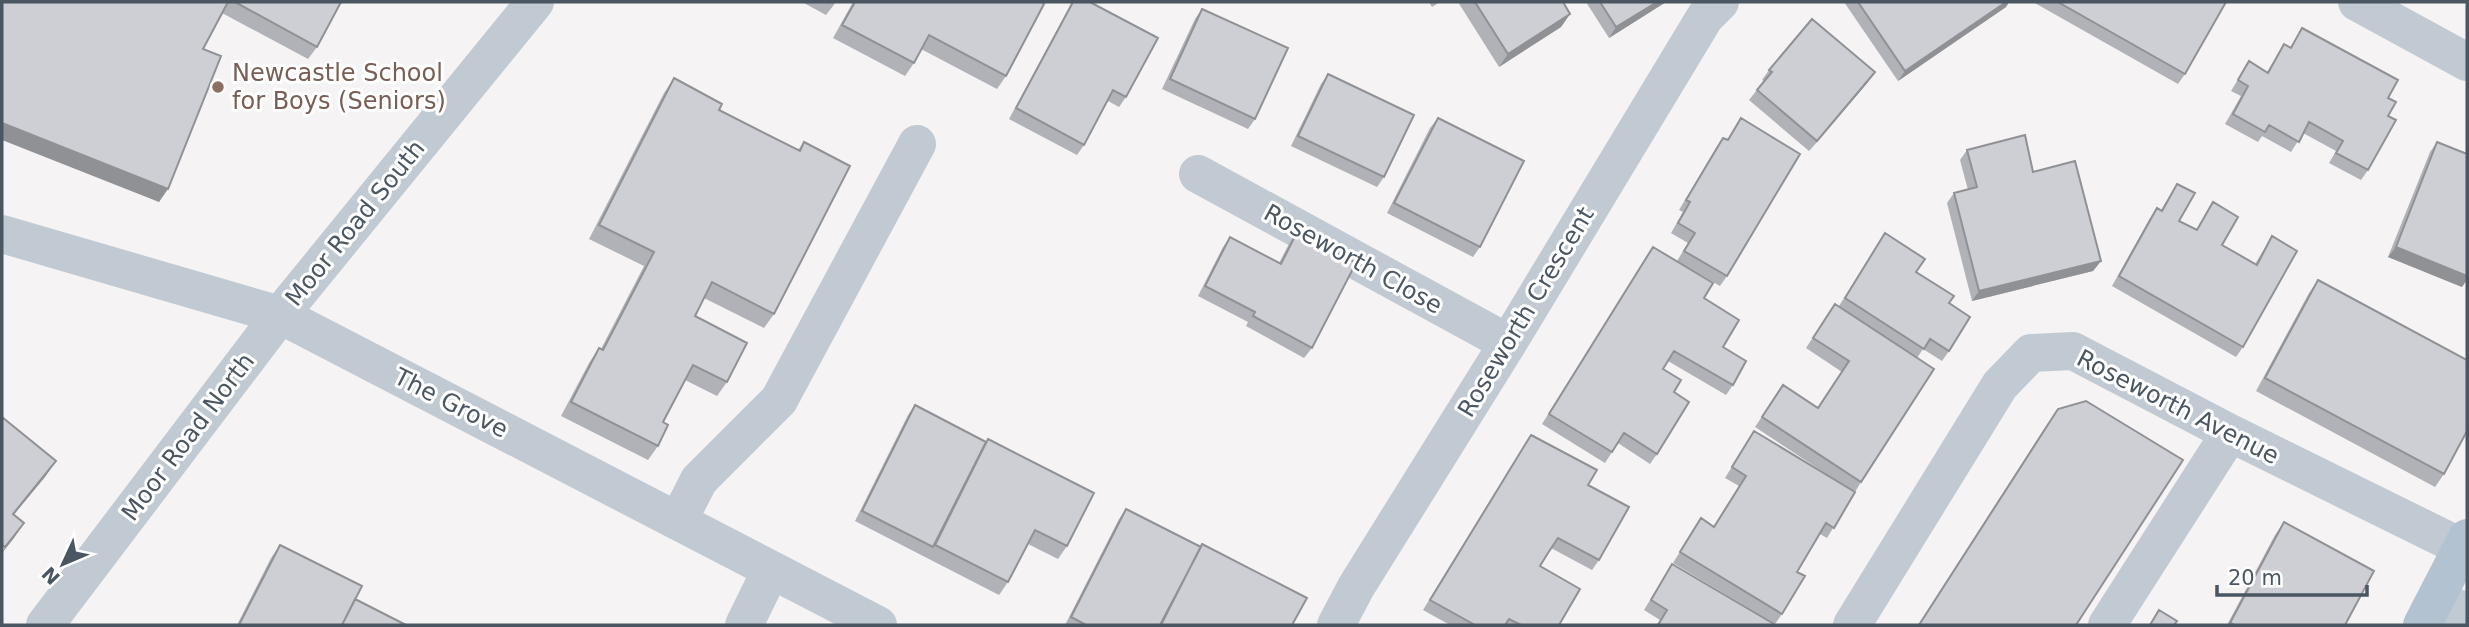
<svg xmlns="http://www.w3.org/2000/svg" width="2469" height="627" font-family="'DejaVu Sans',sans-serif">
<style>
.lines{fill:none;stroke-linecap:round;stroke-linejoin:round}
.minor{stroke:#c1cad2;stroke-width:38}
.major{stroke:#b3c2d1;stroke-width:38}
.wall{fill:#b0b2b7}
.shaded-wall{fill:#909195}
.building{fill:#cdcfd5;stroke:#909195;stroke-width:2}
.education-dot{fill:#8d6e63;stroke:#fff;stroke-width:2.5}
.labels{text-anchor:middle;stroke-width:6;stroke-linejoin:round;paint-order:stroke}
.education-label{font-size:24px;fill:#785e54;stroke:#fff;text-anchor:start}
.street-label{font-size:24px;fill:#4a5661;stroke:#fff}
</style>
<rect width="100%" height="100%" fill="#f5f3f3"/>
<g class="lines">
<path class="minor" d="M2357 2 2467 62
M1198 174 1508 343
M2 234 280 315 878 625
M678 521 699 480 779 400 917 144
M2435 601 2467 611
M45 625 280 315 535 2
M744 625 771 570
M1336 625 1356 587 1508 343 1705 17 1720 2
M1852 625 2000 385 2031 353 2073 351 2230 433 2463 548
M2107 625 2230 433"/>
<path class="major" d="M2422 625 2467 538"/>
</g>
<path class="wall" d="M2 2H341L317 47 308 59 222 13 203 49 159 202Z
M802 2H836L826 15Z
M853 2H1041L1006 76 997 89 921 49 914 63 905 76 833 38Z
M1072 2H1090L1126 97 1119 107 1108 101 1084 145 1077 155 1009 119Z
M1429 2H1440L1432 7Z
M1458 2H1563L1570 14 1561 27 1499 67Z
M1586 2H1666L1609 38Z
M1844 2H2009L2006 7 1898 81Z
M2033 2H2226L2185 74 2178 84Z
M1202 9 1255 119 1248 129 1162 89 1195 19Z
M2302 28 2388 98V116L2368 170 2361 180 2329 163 2336 151 2303 133 2291 152 2262 136 2258 142 2225 124 2241 96 2231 91 2249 61 2267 72 2284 44 2290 48Z
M1769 70 1868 82 1809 151 1749 100 1764 81 1762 80Z
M1328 74 1384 177 1377 187 1291 146 1321 84Z
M674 78 719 110 798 150 804 142 774 314 764 328 704 298 695 316 727 382 717 396 685 380 663 422 658 446 648 460 561 416 589 363 599 348 601 349 644 266 589 239 664 93Z
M1438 118 1480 247 1473 257 1387 213 1430 128Z
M1741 118 1727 276 1720 286 1677 261 1688 243 1671 233 1683 212 1679 210 1716 148 1723 138 1727 140Z
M2437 142 2462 287 2388 257 2430 152Z
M1967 150 2033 172 2101 261 2093 271 1972 301 1947 203 1954 193 1968 190 1960 160Z
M2177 184 2179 221 2196 230 2213 202 2222 245 2255 264 2272 236 2243 347 2236 357 2112 286 2150 218 2157 208 2161 210Z
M1297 232 1312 348 1304 358 1246 326 1248 322 1198 296 1223 247 1230 237 1279 263 1290 242Z
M1885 233 1916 272 1949 303V351L1942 361 1923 349 1917 358 1861 482 1827 538 1820 534 1797 572 1782 614 1775 624 1673 563 1701 518 1714 527 1739 486 1725 478 1754 431 1834 479 1755 427 1783 385 1818 408 1842 372 1806 348 1835 304 1839 306Z
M1653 247 1704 298 1723 347 1733 385 1726 395 1668 361 1663 369 1674 392 1657 454 1650 464 1618 443 1605 463 1542 424Z
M2318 280 2444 474 2435 487 2256 391 2309 293Z
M915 405 1067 546 1058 559 1028 544 1008 582 999 595 855 521 908 415Z
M2058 409 2076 625H1918L2048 423Z
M1531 435 1588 485 1599 560 1592 570 1551 548 1540 566 1559 625H1450L1423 610Z
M1126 509 1292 625H1065L1119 519Z
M2284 522 2345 625H2227L2275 535Z
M280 545 355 599 406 625H237L271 558Z
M1672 564 1774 625H1656L1660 620 1644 610Z"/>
<path class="shaded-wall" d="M1657 2H1666L1609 38 1616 27Z
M2006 2H2009L2006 7 1898 81 1905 71Z
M1570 14 1561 27 1499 67 1508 54Z
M1875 72 1868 82 1809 151 1817 141Z
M2 123 168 189 159 202 2 140Z
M2396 247 2467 276V280L2462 287 2388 257Z
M2101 261 2093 271 1972 301 1979 291Z
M56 461 45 477 2 529 13 514Z
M24 523 14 538 2 553 5 547Z"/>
<path class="building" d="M2 2H228L203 49 221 56 168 189 2 123Z
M235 2H341L317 47Z
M855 2H1041L1044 4 1006 76 929 35 914 63 842 25Z
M1073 2H1090L1158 38 1126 97 1113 90 1084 145 1016 108Z
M1475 2H1563L1570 14 1508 54Z
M1600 2H1657L1616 27Z
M1858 2H2006L1905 71Z
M2058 2H2226L2185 74Z
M1202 9 1288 48 1255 119 1170 79Z
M1812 19 1875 72 1817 141 1757 90 1772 72 1769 70Z
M2302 28 2398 80 2388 98 2396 102 2388 116 2396 120 2368 170 2336 153 2343 141 2309 122 2299 142 2269 125 2265 132 2233 114 2248 86 2238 80 2249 61 2268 73 2284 44 2291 48Z
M1328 74 1414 115 1384 177 1298 136Z
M674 78 722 104 719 110 800 151 804 142 850 166 774 314 712 282 695 316 747 343 727 382 693 365 663 422 668 425 658 446 571 402 599 348 603 350 654 252 599 225Z
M1438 118 1524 161 1480 247 1394 203Z
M1741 118 1800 154 1727 276 1684 251 1695 233 1678 223 1690 202 1686 200 1723 138 1728 140Z
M2025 135 2033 172 2075 161 2101 261 1979 291 1954 193 1977 187 1967 150Z
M2437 142 2467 154V276L2396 247Z
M2177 184 2195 193 2179 221 2197 230 2213 202 2238 217 2222 245 2257 265 2272 236 2297 251 2243 347 2119 276 2157 208 2162 211Z
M1297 232 1356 263 1312 348 1253 316 1255 312 1205 286 1230 237 1281 264Z
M1885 233 1925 259 1916 272 1954 296 1949 303 1970 317 1949 351 1930 339 1924 349 1845 298Z
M1653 247 1713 283 1704 298 1739 320 1723 347 1746 361 1733 385 1674 351 1663 369 1681 380 1674 392 1689 402 1657 454 1624 433 1612 452 1549 414Z
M2318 280 2467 360V431L2444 474 2265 378Z
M1835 304 1934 369 1861 482 1762 417 1783 385 1818 408 1849 361 1813 338Z
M2086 401 2183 460 2076 625H1919L2058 409Z
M915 405 986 442 933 547 862 511Z
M2 417 56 461 13 514 24 523 5 547 2 545Z
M1754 431 1855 492 1834 528 1826 523 1797 572 1805 576 1782 614 1680 552 1701 518 1714 527 1746 476 1732 467Z
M1531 435 1597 470 1588 485 1629 507 1599 560 1558 538 1548 553 1540 566 1580 589 1559 625H1521L1509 619 1505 625H1475L1430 600Z
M988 439 1094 493 1067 546 1035 530 1008 582 935 545Z
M1126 509 1201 547 1160 625H1086L1071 617Z
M2284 522 2374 571 2345 625H2235L2230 623Z
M1202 544 1307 598 1292 625H1161Z
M280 545 362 586 342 625H239Z
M1672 564 1774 624V625H1658L1667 610 1651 600Z
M355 599 406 625H342Z
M2159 610 2177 621 2174 625H2150Z"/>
<circle class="education-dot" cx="218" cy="87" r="7"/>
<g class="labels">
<g class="education-label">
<text x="232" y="81">Newcastle School<tspan x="232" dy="28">for Boys (Seniors)</tspan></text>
</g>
<g class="street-label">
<text transform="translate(355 223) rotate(-51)" y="8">Moor Road South</text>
<text transform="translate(1353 259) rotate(29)" y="8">Roseworth Close</text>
<text transform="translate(1526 312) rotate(-59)" y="8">Roseworth Crescent</text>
<text transform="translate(451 403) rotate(27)" y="8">The Grove</text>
<text transform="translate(2178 407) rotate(27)" y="8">Roseworth Avenue</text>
<text transform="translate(188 437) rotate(-53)" y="8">Moor Road North</text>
</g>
</g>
<rect width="2469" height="627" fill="none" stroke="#4a5661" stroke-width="7"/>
<g transform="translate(63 564) rotate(226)" stroke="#ffffff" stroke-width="5" paint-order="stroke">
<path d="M0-5L12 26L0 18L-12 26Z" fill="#4a5661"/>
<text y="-10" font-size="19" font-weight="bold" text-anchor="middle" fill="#4a5661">N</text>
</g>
<path d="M2217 585v10h150v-10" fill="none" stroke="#4a5661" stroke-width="3.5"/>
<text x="2228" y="585" font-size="21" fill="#4a5661" stroke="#ffffff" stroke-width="5" paint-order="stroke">20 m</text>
</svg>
